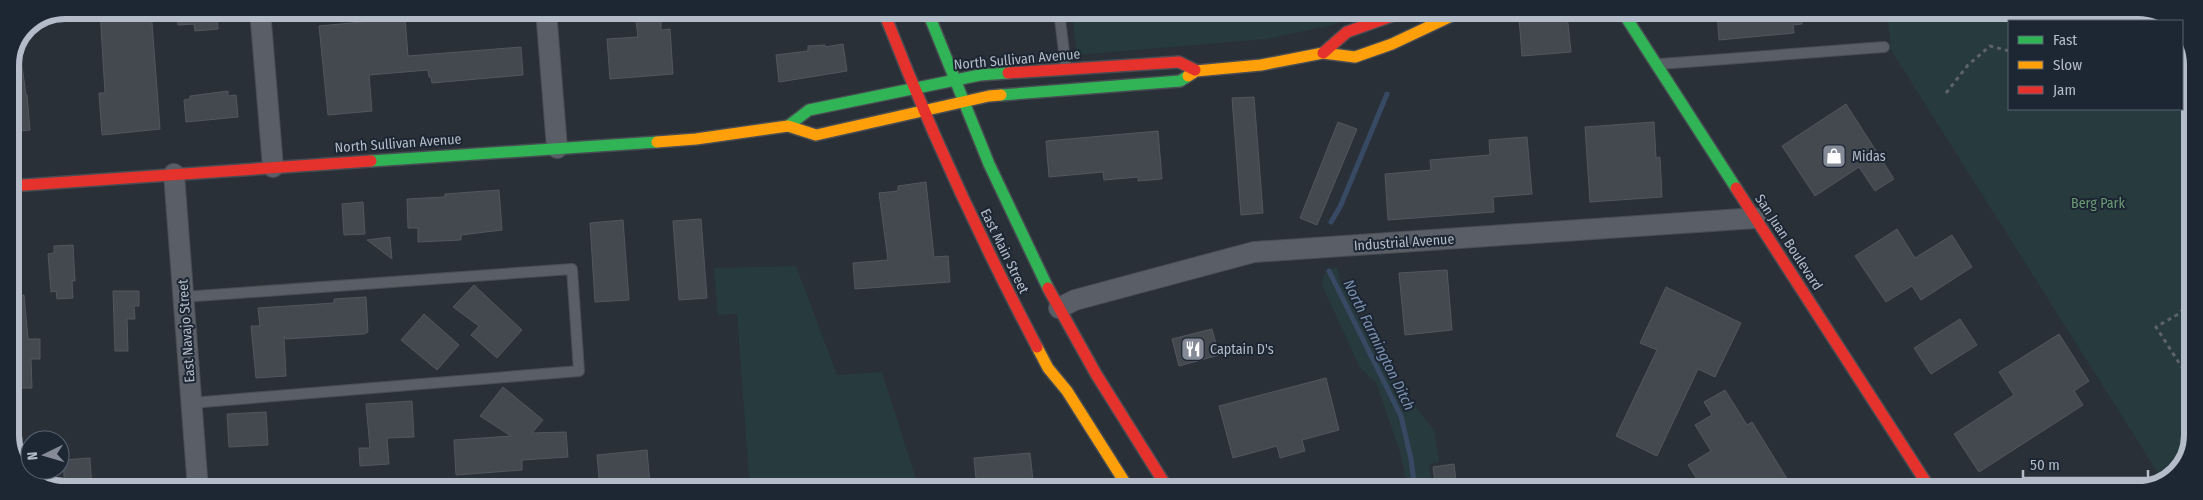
<svg xmlns="http://www.w3.org/2000/svg" width="2203" height="500" font-family="'Fira Sans Condensed',sans-serif">
<style>
.green{fill:#273a3e}
.lines{fill:none;stroke-linecap:round;stroke-linejoin:round}
.stream{stroke:#384963;stroke-width:5}
.building{fill:#444950;stroke:#52575f}
.lane-casing{stroke:#484c53;stroke-width:12}
.street-casing{stroke:#484c53;stroke-width:22}
.fast-casing{stroke:#484c53;stroke-width:14}
.slow-casing{stroke:#484c53;stroke-width:14}
.jam-casing{stroke:#484c53;stroke-width:14}
.path{stroke:#5d636a;stroke-width:3;stroke-dasharray:4 4;stroke-linecap:butt}
.lane{stroke:#5a5e66;stroke-width:10}
.street{stroke:#5a5e66;stroke-width:20}
.fast{stroke:#30b455;stroke-width:11}
.slow{stroke:#ff9f0a;stroke-width:11}
.jam{stroke:#e5322d;stroke-width:11}
.labels{text-anchor:middle;stroke-width:4;stroke-linejoin:round;paint-order:stroke}
.street-label{font-size:14px;fill:#b4bcc9;stroke:#1d2633}
.poi-label{font-size:14px;fill:#b4bcc9;stroke:#1d2633;text-anchor:start}
.park-label{font-size:14px;fill:#6b9a76;stroke:#1d2633}
.water-label{font-size:15px;font-style:italic;fill:#7c92b1;stroke:#1d2633}
.rim{fill:none;stroke:#b4bcc9;stroke-width:6}
</style>
<rect width="100%" height="100%" fill="#2a3038"/>
<path class="green" d="M1072 11H1379L1332 25 1266 39 1077 55Z
M1887 11H2149L2167 21H2009V109H2182V34L2193 58 2192 446 2174 477 2163 481 1891 50Z
M796 266 837 375 882 372 919 489H750L737 314 718 315 714 268Z
M1337 267 1339 278 1384 367 1434 430 1439 462 1429 464 1433 490H1408L1401 455 1376 382 1360 368 1322 285C1323 274 1326 269 1337 267Z"/>
<g class="lines">
<path class="stream" d="M1331 222 1340 207 1387 94
M1329 271 1401 416 1411 459 1415 490"/>
</g>
<path class="building" d="M100 10H151L160 129 102 135 99 93H105Z
M177 10H202V12L217 11 218 29 195 31 194 24 178 25Z
M1717 11H1801L1802 24 1793 25 1794 33 1719 40Z
M1567 14 1571 52 1522 56 1519 18Z
M405 18 408 56 521 47 523 75 432 83 431 77H429L428 70 369 75 372 111 328 115 319 26Z
M661 18V30L670 29 673 74 610 79 607 39 638 37 636 20Z
M19 44 26 95H27L30 130 10 132V65Z
M843 44 847 71 779 82 776 55 808 51V46L825 45V47Z
M228 91V96L236 95 238 117 186 122 184 100 190 99V96Z
M1254 97 1263 213 1241 215 1232 98Z
M1846 104 1894 179 1875 191 1859 167 1815 196 1782 146Z
M1338 122 1357 129 1317 225 1300 218Z
M1654 122 1656 158 1660 157 1662 197 1590 202 1585 127Z
M1158 131 1162 179 1138 181V177L1104 180 1103 172 1049 177 1046 141Z
M1527 137 1532 194 1493 197 1494 212 1388 220 1385 174 1431 170 1430 160 1490 155 1489 140Z
M926 182 934 257 948 256 950 282 855 289 853 263 888 260 879 193 898 191V186Z
M499 190 502 230 461 235V240L418 242V228H408L407 199 445 197V194Z
M363 202 365 234 344 235 342 204Z
M701 219 707 298 679 300 673 221Z
M623 220 629 300 595 302 590 223Z
M1897 229 1915 258 1952 235 1972 267 1921 300 1912 286 1886 302 1855 256Z
M390 237 392 259 367 240Z
M73 245 75 281H72L73 298 57 299 56 291 51 292 48 254 54 253V246Z
M1447 270 1452 330 1405 335 1399 273Z
M474 285 522 330 497 358 471 335 479 326 453 307Z
M1666 287 1741 323 1715 377 1698 369 1657 456 1616 436 1657 350 1640 343Z
M113 291H139V306H134L135 319H127L128 351H115Z
M24 295 28 339H40V359H31L32 388H11L10 296Z
M366 297 368 332 364 334 286 339 284 336 286 376 256 378 251 326H260L258 308 334 303V299Z
M424 314 459 345 437 370 401 340Z
M1960 319 1977 345 1931 374 1914 348Z
M1212 329 1219 355 1179 366 1172 339Z
M2059 334 2089 381 2074 391 2083 405 1979 472 1954 434 2014 395 1999 372Z
M1326 378 1339 430 1302 440 1305 451 1280 458 1277 446 1233 458 1219 406Z
M503 387 543 420 532 433 566 432 568 457 522 460V470L456 475 454 440 511 436 480 416Z
M1725 390 1747 425 1752 422 1794 490H1704L1688 465 1711 451 1695 425 1712 415 1704 402Z
M412 401 414 437 387 438 389 464 360 466 359 448H370L366 404Z
M266 412 268 445 229 447 227 414Z
M647 450 650 485 636 486V489H600L597 455Z
M1030 453 1034 489H977L974 458Z
M90 458 92 489H65L63 460Z
M1454 464 1457 490H1436L1433 467Z"/>
<g class="lines">
<g class="lane-casing">
<path id="lane" d="M1059 11 1066 68
M1660 64 1884 47
M183 297 572 269 579 371 191 403"/>
</g>
<g class="street-casing">
<path id="street" d="M260 10 273 167
M546 10 557 148
M174 174 198 489
M1059 308 1075 300 1254 252 1756 218"/>
</g>
<g class="fast-casing">
<path id="fast" d="M927 10 989 164 1048 288
M1622 11 1736 188
M1001 95 1180 81 1188 76
M788 126 809 110 980 75 1008 73
M371 161 657 142"/>
</g>
<g class="slow-casing">
<path id="slow" d="M1188 76 1196 71 1261 65 1323 53 1355 57 1392 44 1462 11
M657 142 696 139 788 126 816 135 989 96 1001 95
M1037 347 1048 368 1067 391 1129 489"/>
</g>
<g class="jam-casing">
<path id="jam" d="M883 10C928 126 979 237 1037 347
M1323 53 1347 32 1406 11
M1008 73 1179 62 1195 70
M10 186 371 161
M1736 188 1931 490
M1048 288 1096 374 1168 489"/>
</g>
<path class="path" d="M2063 21 2067 11
M1946 93 1968 65 1990 46 2009 51
M2192 383 2156 327 2180 313 2192 297"/>
<use href="#lane" class="lane"/>
<use href="#street" class="street"/>
<use href="#fast" class="fast"/>
<use href="#slow" class="slow"/>
<use href="#jam" class="jam"/>
</g>
<defs>
<g id="shop-square" transform="scale(1.25)"><rect x="-9" y="-9" width="18" height="18" rx="4" fill="#848b96" stroke="#1d2633"/><path d="M-5-2.5h2.3a2.7 3.5 0 0 1 5.4 0H5L5.5 6h-11ZM-1.5-2.5h3a1.5 2.3 0 0 0-3 0Z" fill="#fff"/></g>
<g id="restaurant-square" transform="scale(1.25)"><rect x="-9" y="-9" width="18" height="18" rx="4" fill="#848b96" stroke="#1d2633"/><path d="M-5-6h1v4h1v-4h1v4h1v-4h1v5L-1.5 .5V6h-2V.5L-5-1ZM5-6V6H3V1.5H1.5Q1.5-4 5-6Z" fill="#fff"/></g>
</defs>
<g fill-rule="evenodd">
<use href="#shop-square" x="1834" y="156"/>
<use href="#restaurant-square" x="1193" y="349"/>
</g>
<g class="labels">
<g class="street-label">
<text transform="translate(1017 59) rotate(-5)" y="5">North Sullivan Avenue</text>
<text transform="translate(398 143) rotate(-4)" y="5">North Sullivan Avenue</text>
<text transform="translate(1404 242) rotate(-4)" y="5">Industrial Avenue</text>
<text transform="translate(1789 242) rotate(57)" y="5">San Juan Boulevard</text>
<text transform="translate(1005 251) rotate(64)" y="5">East Main Street</text>
<text transform="translate(186 331) rotate(-94)" y="5">East Navajo Street</text>
</g>
<g class="poi-label">
<text x="1852" y="161">Midas</text>
<text x="1210" y="354">Captain D's</text>
</g>
<g class="park-label">
<text x="2098" y="208">Berg Park</text>
</g>
<g class="water-label">
<text transform="translate(1379 345) rotate(64)" y="5">North Farmington Ditch</text>
</g>
</g>
<path d="M0 0H2203V500H0ZM65 19H2138A46 46 0 0 1 2184 65V435A46 46 0 0 1 2138 481H65A46 46 0 0 1 19 435V65A46 46 0 0 1 65 19Z" fill="#1d2633" fill-rule="evenodd"/>
<path class="rim" d="M65 19H2138A46 46 0 0 1 2184 65V435A46 46 0 0 1 2138 481H65A46 46 0 0 1 19 435V65A46 46 0 0 1 65 19Z"/>
<rect x="2008" y="20" width="175" height="90" fill="#1d2633" stroke="#59626f"/>
<rect x="2018" y="36" width="25" height="8" fill="#30b455" stroke="#59626f"/>
<text x="2053" y="45" font-size="15" fill="#b4bcc9">Fast</text>
<rect x="2018" y="61" width="25" height="8" fill="#ff9f0a" stroke="#59626f"/>
<text x="2053" y="70" font-size="15" fill="#b4bcc9">Slow</text>
<rect x="2018" y="86" width="25" height="8" fill="#e5322d" stroke="#59626f"/>
<text x="2053" y="95" font-size="15" fill="#b4bcc9">Jam</text>
<g transform="translate(45 455) rotate(265)"><circle r="24" fill="#1d2633" stroke="#59626f"/>
<path d="M0-4L9 19L0 12L-9 19Z" fill="#848b96"/>
<text y="-8" font-size="14" font-weight="bold" text-anchor="middle" fill="#b4bcc9">N</text>
</g>
<path d="M2023 470v8h125v-8" fill="none" stroke="#b4bcc9" stroke-width="2.5"/>
<text x="2030" y="470" font-size="15" fill="#b4bcc9" stroke="#1d2633" stroke-width="4" paint-order="stroke">50 m</text>
</svg>
